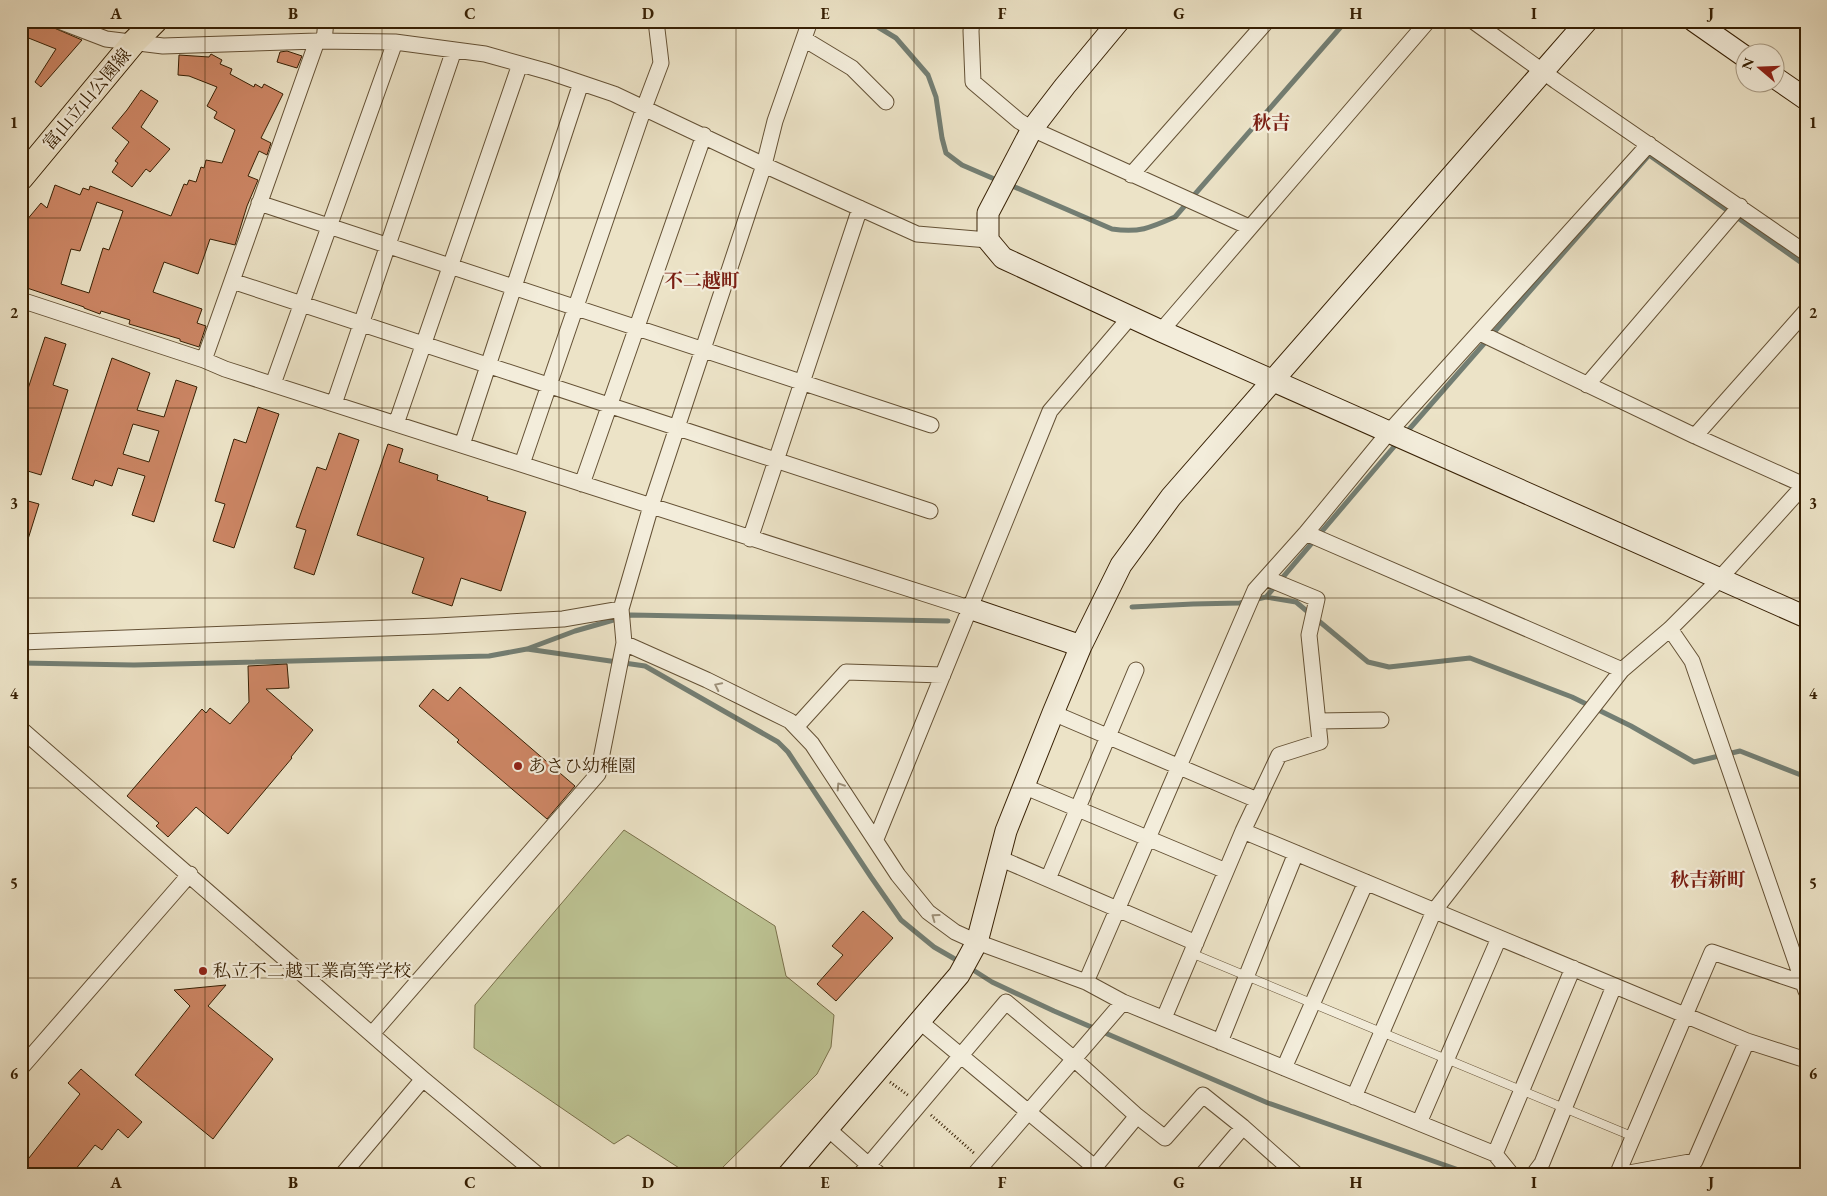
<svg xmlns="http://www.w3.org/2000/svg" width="1827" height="1196" font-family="'EB Garamond','Noto Serif JP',serif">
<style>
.green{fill:#bcc292;stroke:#7a714b}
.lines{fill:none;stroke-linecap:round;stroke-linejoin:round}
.stream{stroke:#737e73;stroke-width:5}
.building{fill:#cd8665;stroke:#372004;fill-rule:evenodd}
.lane-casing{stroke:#645135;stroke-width:9}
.street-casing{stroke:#645135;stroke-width:17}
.secondary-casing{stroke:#372004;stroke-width:23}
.primary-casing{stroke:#372004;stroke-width:26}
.path{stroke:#372004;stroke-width:3;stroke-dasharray:1 2.5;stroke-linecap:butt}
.lane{stroke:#f3eddb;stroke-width:8}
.street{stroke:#f3eddb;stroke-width:15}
.secondary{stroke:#f3eddb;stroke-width:21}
.primary{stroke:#ece3c7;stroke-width:24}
.oneway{stroke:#9e917a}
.grid{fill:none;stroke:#372004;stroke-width:1;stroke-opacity:0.55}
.poi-dot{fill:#8f2418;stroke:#f3eddb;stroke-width:2}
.labels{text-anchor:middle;stroke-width:4.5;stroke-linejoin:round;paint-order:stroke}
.street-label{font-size:18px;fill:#372004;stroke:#f3eddb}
.poi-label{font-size:18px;fill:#372004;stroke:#f3eddb;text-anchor:start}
.neighbourhood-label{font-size:19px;font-weight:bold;fill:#7a1f14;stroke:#f3eddb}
.neatline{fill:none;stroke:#372004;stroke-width:2}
.grid-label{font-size:16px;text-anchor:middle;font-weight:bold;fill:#372004}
</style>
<rect width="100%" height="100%" fill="#ece3c7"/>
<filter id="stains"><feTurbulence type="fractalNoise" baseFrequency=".004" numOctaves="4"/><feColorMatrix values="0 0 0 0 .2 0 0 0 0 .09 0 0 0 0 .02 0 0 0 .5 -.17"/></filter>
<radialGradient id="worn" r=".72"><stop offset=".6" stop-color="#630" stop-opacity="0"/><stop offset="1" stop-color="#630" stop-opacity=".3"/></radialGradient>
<path class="green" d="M624 830 775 926 786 976 834 1015 831 1047 817 1074 715 1175H690L628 1135 614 1144 474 1048 475 1005Z"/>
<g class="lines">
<path class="stream" d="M868 21 896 38 928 75 936 97 942 138 946 153 962 165 999 181
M1010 185 1112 229C1139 233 1150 228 1175 217L1346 21
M1405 434 1649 155 1806 266
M1266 597 1296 602 1368 662 1389 667 1470 658 1572 697 1631 726 1694 762 1740 751 1806 777
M1132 607 1193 604 1240 603 1266 597 1398 442
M527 649 645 666 778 742 788 752 871 877 901 920 934 947 960 962
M21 663 134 665 489 656 527 649 575 631 631 615 948 621
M970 968 992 982 1054 1011 1268 1103 1473 1175
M1691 1175 1806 1170"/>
</g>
<path class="building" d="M21 21H38L82 40 41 87 35 82 56 49 21 35Z
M287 51 302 56 297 68 277 62 280 52Z
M211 54 222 60 220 64 232 69 230 74 254 87 255 84 262 88 264 84 283 94 261 138 271 143 267 155 259 151 248 176 258 180 247 206 235 245 210 239 198 274 164 262 153 292 202 309 197 323 206 326 199 347 180 341V339L129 324 130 320 101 311 100 314 84 308V307L21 286V227L41 203 47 208 55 185 80 195 83 188 89 190 90 186 171 216 184 184 187 185 189 180 196 182 201 167 204 168 206 160 222 163 235 130 214 118 217 112 207 106 217 87 189 76 178 75 179 55 209 57ZM97 202 123 211 109 250 103 248 89 293 61 284 71 249 80 251Z
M141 90 158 101 141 127 170 149 150 172 146 169 132 187 112 172 118 163 115 161 129 142 112 128 127 110Z
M45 337 66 344 53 385 68 390 41 475 21 469V410Z
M112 358 150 373 137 410 164 417 176 380 197 387 154 522 132 515 145 476 118 468 112 486 95 480 93 486 72 479ZM133 424 159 431 149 462 123 454Z
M258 407 279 414 234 548 213 541 225 504 215 501 234 439 246 443Z
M339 433 359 440 314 575 294 568 306 530 296 527 317 467 326 470Z
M388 444 403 449 399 462 438 475 437 480 488 497 487 500 526 512 501 591 461 578 452 606 412 593 424 558 357 535Z
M21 499 39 504 24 552 21 551Z
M287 664 289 688 266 689 313 730 291 757 292 758 228 834 196 807 168 837 156 826 159 823 127 796 202 709 206 713 210 708 230 724 249 702 248 666Z
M460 687 575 786 547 819 457 742 459 740 419 706 433 689 448 701Z
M863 911 893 938 836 1001 817 984 843 955 832 946Z
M226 985 208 1006 273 1059 213 1139 135 1075 190 1006 174 990Z
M81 1069 142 1122 128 1138 118 1129 102 1150 95 1145 71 1175H21V1168L80 1094 68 1083Z"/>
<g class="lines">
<g class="lane-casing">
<path id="lane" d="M1191 953 1634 1137"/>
</g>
<g class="street-casing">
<path id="street" d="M59 21 106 39 163 46 317 41 395 42 485 54 549 72 614 94 764 165 917 234 988 240
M972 21 971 31 973 82 1019 121 1032 129 1249 227
M1473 21 1556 81 1806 253
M804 39 852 68 886 102
M324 41 326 21
M1131 175 1267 21
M259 203 931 425
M232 281 930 511
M21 300 204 360 225 369 969 608
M1161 331 1428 21
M1480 333 1695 436 1804 485
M204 360 317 41
M273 384 395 42
M1587 385 1740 206
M334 404 454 50
M396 424 520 64
M1695 436 1806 311
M462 445 581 83
M522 464 644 108 661 63 656 21
M582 484 704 135
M1306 533 1622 670
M750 539 860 208
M1670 629 1692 661 1806 991
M21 642 437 626 563 619 621 609
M624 643 707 680 790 721 812 744 898 875 928 912 955 932 977 942 1086 982 1123 1002 1495 1154 1512 1175
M1053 713 1257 800
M1318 721 1381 720
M796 727 846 672 943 675
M21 729 423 1079 538 1175
M1023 786 1226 871
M1243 831 1747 1041 1806 1060
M876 839 1050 411 1131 316
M999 858 1196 943
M1048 879 1136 670
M1086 982 1255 590 1306 533 1389 432 1649 144
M1164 1018 1243 831 1279 755 1320 742 1309 635 1317 599 1266 578
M918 1020 1104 1175
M372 1034 598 774 624 643 621 609 651 506 764 165 775 121 810 21
M1220 1042 1296 853
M21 1068 190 874
M1284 1068 1366 882
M1354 1097 1434 911 1622 670 1670 629 1712 587 1806 483
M1419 1123 1499 938
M827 1128 880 1175
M1495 1154 1573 968
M1089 1174 1137 1116
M342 1175 423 1079
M860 1175 1006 1002 1074 1059 1137 1116 1165 1138 1203 1095 1243 1127 1297 1175
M974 1175 1123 1002
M1202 1175 1243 1127
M1533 1175 1542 1163 1614 986
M1617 1175 1712 952 1803 983
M1618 1175 1695 1161 1747 1041"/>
</g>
<g class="secondary-casing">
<path id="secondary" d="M1119 21 1065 86 1032 129 988 213V240L1003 258 1161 331 1806 617
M1694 21 1744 56
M1774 77 1806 99
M969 608 1081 646
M788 1175 959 975 977 942 1006 831 1053 713 1081 646 1121 565 1171 497 1587 21"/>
</g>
<g class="primary-casing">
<path id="primary" d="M21 178 133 43 155 21"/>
</g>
<path class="path" d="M890 1082 909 1096
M931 1115 975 1154"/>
<use href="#lane" class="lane"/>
<use href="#street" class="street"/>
<use href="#secondary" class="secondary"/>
<use href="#primary" class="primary"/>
</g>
<defs><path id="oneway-chevron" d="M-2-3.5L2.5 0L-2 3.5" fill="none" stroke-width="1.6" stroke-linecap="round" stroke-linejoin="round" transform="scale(1.25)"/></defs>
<g class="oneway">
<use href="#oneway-chevron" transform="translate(718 686) rotate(-154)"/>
<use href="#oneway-chevron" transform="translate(840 786) rotate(-123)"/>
<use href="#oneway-chevron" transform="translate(935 917) rotate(-144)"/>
</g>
<path class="grid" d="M205 21V1175M382 21V1175M559 21V1175M736 21V1175M914 21V1175M1091 21V1175M1268 21V1175M1445 21V1175M1622 21V1175M21 218H1806M21 408H1806M21 598H1806M21 788H1806M21 978H1806"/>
<g class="poi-dot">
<circle cx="518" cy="766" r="5"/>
<circle cx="203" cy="971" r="5"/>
</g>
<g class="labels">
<g class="street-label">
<text transform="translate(87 99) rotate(-50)" y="6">富山立山公園線</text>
</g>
<g class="poi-label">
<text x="528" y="772">あさひ幼稚園</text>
<text x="213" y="977">私立不二越工業高等学校</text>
</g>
<g class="neighbourhood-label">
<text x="1271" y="129">秋吉</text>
<text x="702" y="287">不二越町</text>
<text x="1708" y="886">秋吉新町</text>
</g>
</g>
<rect width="1827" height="1196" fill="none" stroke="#ece3c7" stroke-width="55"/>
<g transform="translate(1760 68) rotate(289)"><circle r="24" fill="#f3eddb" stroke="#a89b85"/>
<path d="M0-4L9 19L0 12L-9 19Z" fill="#8f2418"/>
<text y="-8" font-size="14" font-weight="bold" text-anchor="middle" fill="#372004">N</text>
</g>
<rect x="28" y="28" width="1772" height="1140" class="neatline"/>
<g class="grid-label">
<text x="116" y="19">A</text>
<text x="293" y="19">B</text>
<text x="470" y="19">C</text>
<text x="648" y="19">D</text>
<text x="825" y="19">E</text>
<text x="1002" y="19">F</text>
<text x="1179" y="19">G</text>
<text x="1356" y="19">H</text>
<text x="1534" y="19">I</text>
<text x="1711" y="19">J</text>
<text x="14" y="128">1</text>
<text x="1813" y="128">1</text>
<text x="14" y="318">2</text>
<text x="1813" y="318">2</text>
<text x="14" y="509">3</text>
<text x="1813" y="509">3</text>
<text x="14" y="699">4</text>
<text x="1813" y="699">4</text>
<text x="14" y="889">5</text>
<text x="1813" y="889">5</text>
<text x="14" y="1079">6</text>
<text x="1813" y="1079">6</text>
<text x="116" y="1188">A</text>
<text x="293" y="1188">B</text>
<text x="470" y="1188">C</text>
<text x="648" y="1188">D</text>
<text x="825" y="1188">E</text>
<text x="1002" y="1188">F</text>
<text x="1179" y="1188">G</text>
<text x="1356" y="1188">H</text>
<text x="1534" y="1188">I</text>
<text x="1711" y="1188">J</text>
</g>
<rect width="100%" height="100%" filter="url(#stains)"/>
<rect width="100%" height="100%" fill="url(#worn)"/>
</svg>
